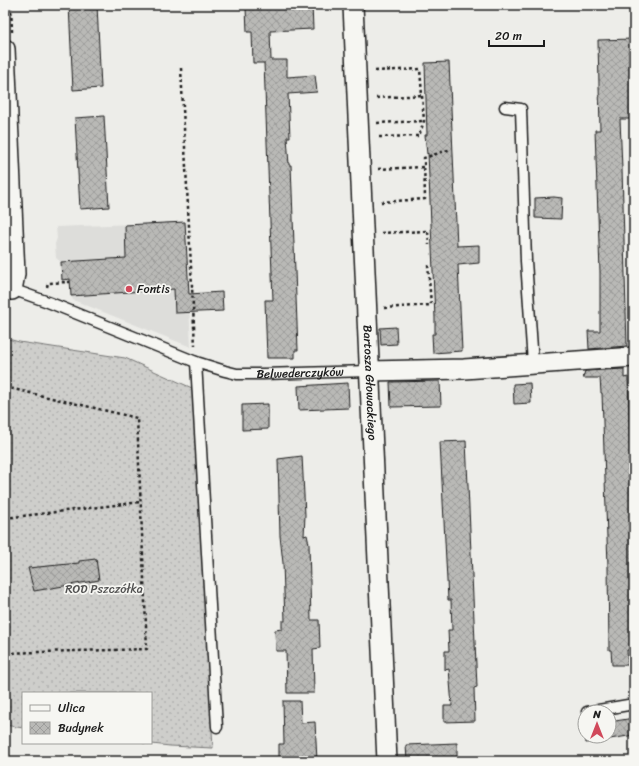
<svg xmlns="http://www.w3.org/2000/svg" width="639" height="766" font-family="Sriracha,sans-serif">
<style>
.built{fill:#ddddda}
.grass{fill:url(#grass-dots);stroke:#757574}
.building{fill:url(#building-cross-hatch);stroke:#1c1c1c}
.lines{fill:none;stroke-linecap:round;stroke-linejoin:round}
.service-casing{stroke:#1c1c1c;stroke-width:13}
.minor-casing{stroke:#1c1c1c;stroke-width:22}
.path{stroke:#1c1c1c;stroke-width:2.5;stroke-dasharray:3 3;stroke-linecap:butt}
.service{stroke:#f6f6f2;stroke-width:10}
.minor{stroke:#f6f6f2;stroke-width:19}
.poi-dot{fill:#d1495b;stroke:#f6f6f2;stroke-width:1.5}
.labels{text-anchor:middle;stroke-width:3.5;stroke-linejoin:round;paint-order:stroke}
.poi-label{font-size:12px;fill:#1c1c1c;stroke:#f6f6f2;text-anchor:start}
.street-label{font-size:12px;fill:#1c1c1c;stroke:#f6f6f2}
.park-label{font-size:12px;fill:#515151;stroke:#f6f6f2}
</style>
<defs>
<pattern id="grass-dots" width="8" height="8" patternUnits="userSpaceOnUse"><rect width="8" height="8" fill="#cececb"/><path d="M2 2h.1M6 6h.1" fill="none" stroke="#b0b0ae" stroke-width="1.8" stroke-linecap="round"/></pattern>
<pattern id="building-cross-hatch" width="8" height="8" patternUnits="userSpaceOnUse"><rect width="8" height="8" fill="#b9b9b6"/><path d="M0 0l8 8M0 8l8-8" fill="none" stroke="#9e9e9c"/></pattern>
</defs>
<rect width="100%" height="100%" fill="#edede9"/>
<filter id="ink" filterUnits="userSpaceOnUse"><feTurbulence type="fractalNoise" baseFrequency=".025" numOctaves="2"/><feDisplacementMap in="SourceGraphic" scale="8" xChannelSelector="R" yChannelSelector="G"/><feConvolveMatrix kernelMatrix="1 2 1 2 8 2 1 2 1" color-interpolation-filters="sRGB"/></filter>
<g filter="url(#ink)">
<path class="built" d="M185 222 191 347 73 300 71 296 70 279 62 280 61 262 56 258 55 244 57 238 56 227Z"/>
<path class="grass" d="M5 338 19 342 125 358 192 388 213 748 170 746 143 743H151V693H23V728L5 725Z"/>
<path class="building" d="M69 5H97L101 88 73 90Z
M312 5 313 29 270 31 271 60H287V77L315 75 317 92 288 94 290 137H287L289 165H291L298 350H295V358H267L265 300H273L264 63H253L252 32H247L246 8Z
M633 39 634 119H620L622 169 627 346 589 349 588 331H600V272L595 130H600L598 40Z
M449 62 457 246 479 245V263L458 265 462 351 433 353 432 334H435V318L428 153 427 154 425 135H427L425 63Z
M104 116 109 207 80 209 75 118Z
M554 197 562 198 561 219 535 218V198Z
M185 222 189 294 222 292 223 311 175 313 174 289 71 296 70 279 62 280 61 262 126 258 125 225Z
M396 327 397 344 381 345 380 328Z
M624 369V378L628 377 629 406 634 583V650H627L628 665H612L611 650H609L608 566 602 393H601L600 378H583L585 371Z
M440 381 441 406 391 407 390 382Z
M348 383 349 408 299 410 298 386Z
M530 383 531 403 514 404 513 384Z
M268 404V429L242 430V405Z
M466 441 477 687 474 688 475 721 444 722V706H452L449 669 445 670V651H449L448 630H452L451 600H448L440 442Z
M302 456 305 515 304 536 307 535 309 544 311 620H319L320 648 313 649 314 693H287L286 651H276L275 630 282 629V621H285L283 563 280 536 278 459Z
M96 559 99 580 34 591 28 568 79 563V561Z
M283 701H300L301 723 315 722 317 761H279V744H284Z
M634 718V735L586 743 585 736H609V722Z
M457 743V761H407L406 745Z"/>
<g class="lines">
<g class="service-casing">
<g id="service">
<path d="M505 107 521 109 526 261 533 363"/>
<path id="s1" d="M9 288 48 302 196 362 225 371 237 374H263L369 371"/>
<path d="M196 362 217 727"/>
<path d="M587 712 634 704"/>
</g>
</g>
<g class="minor-casing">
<g id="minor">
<path id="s2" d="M353 5 387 761"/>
<path d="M5 49 15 274 12 290"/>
<path d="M369 371 464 369 634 357"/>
</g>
</g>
<path class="path" d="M11 5 12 32
M181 68 195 346
M375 71 420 69 424 121 419 136 377 137
M376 98 423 95
M377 123 424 121
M378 169 425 167
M381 202 425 199 424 158 451 149
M381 233 428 231 429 245
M47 287 48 283 70 282
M384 308 431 305 428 265
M5 387 137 418 147 649 5 653
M5 518 141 502"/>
<use href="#service" class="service"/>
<use href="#minor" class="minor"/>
</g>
</g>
<circle class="poi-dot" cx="129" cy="289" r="4"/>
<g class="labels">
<g class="poi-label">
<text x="137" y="293">Fontis</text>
</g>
<g class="street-label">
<text dy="4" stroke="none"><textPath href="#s1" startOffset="307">Belwederczyków</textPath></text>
<text dy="4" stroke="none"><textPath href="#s2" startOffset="378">Bartosza Głowackiego</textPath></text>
</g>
<g class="park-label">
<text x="104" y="593">ROD Pszczółka</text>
</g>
</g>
<rect width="639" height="766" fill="none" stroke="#f6f6f2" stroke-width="20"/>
<rect x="10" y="10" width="619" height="746" fill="none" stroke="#1c1c1c" stroke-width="1.5" filter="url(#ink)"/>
<rect x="22" y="692" width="130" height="52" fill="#f6f6f2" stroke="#9f9f9c"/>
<rect x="30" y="705" width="20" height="6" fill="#f6f6f2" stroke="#9f9f9c"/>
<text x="58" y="712" font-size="12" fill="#1c1c1c">Ulica</text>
<rect x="30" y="722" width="20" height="12" fill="url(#building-cross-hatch)" stroke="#9f9f9c"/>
<text x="58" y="732" font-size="12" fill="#1c1c1c">Budynek</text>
<g transform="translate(597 724)"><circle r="19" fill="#f6f6f2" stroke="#9f9f9c"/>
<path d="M0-3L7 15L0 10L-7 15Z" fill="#d1495b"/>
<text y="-6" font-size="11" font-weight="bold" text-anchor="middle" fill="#1c1c1c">N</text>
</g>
<path d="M489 40v6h55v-6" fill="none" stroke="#1c1c1c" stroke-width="2"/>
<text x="495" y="40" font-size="12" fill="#1c1c1c" stroke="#f6f6f2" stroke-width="3" paint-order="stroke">20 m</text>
</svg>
